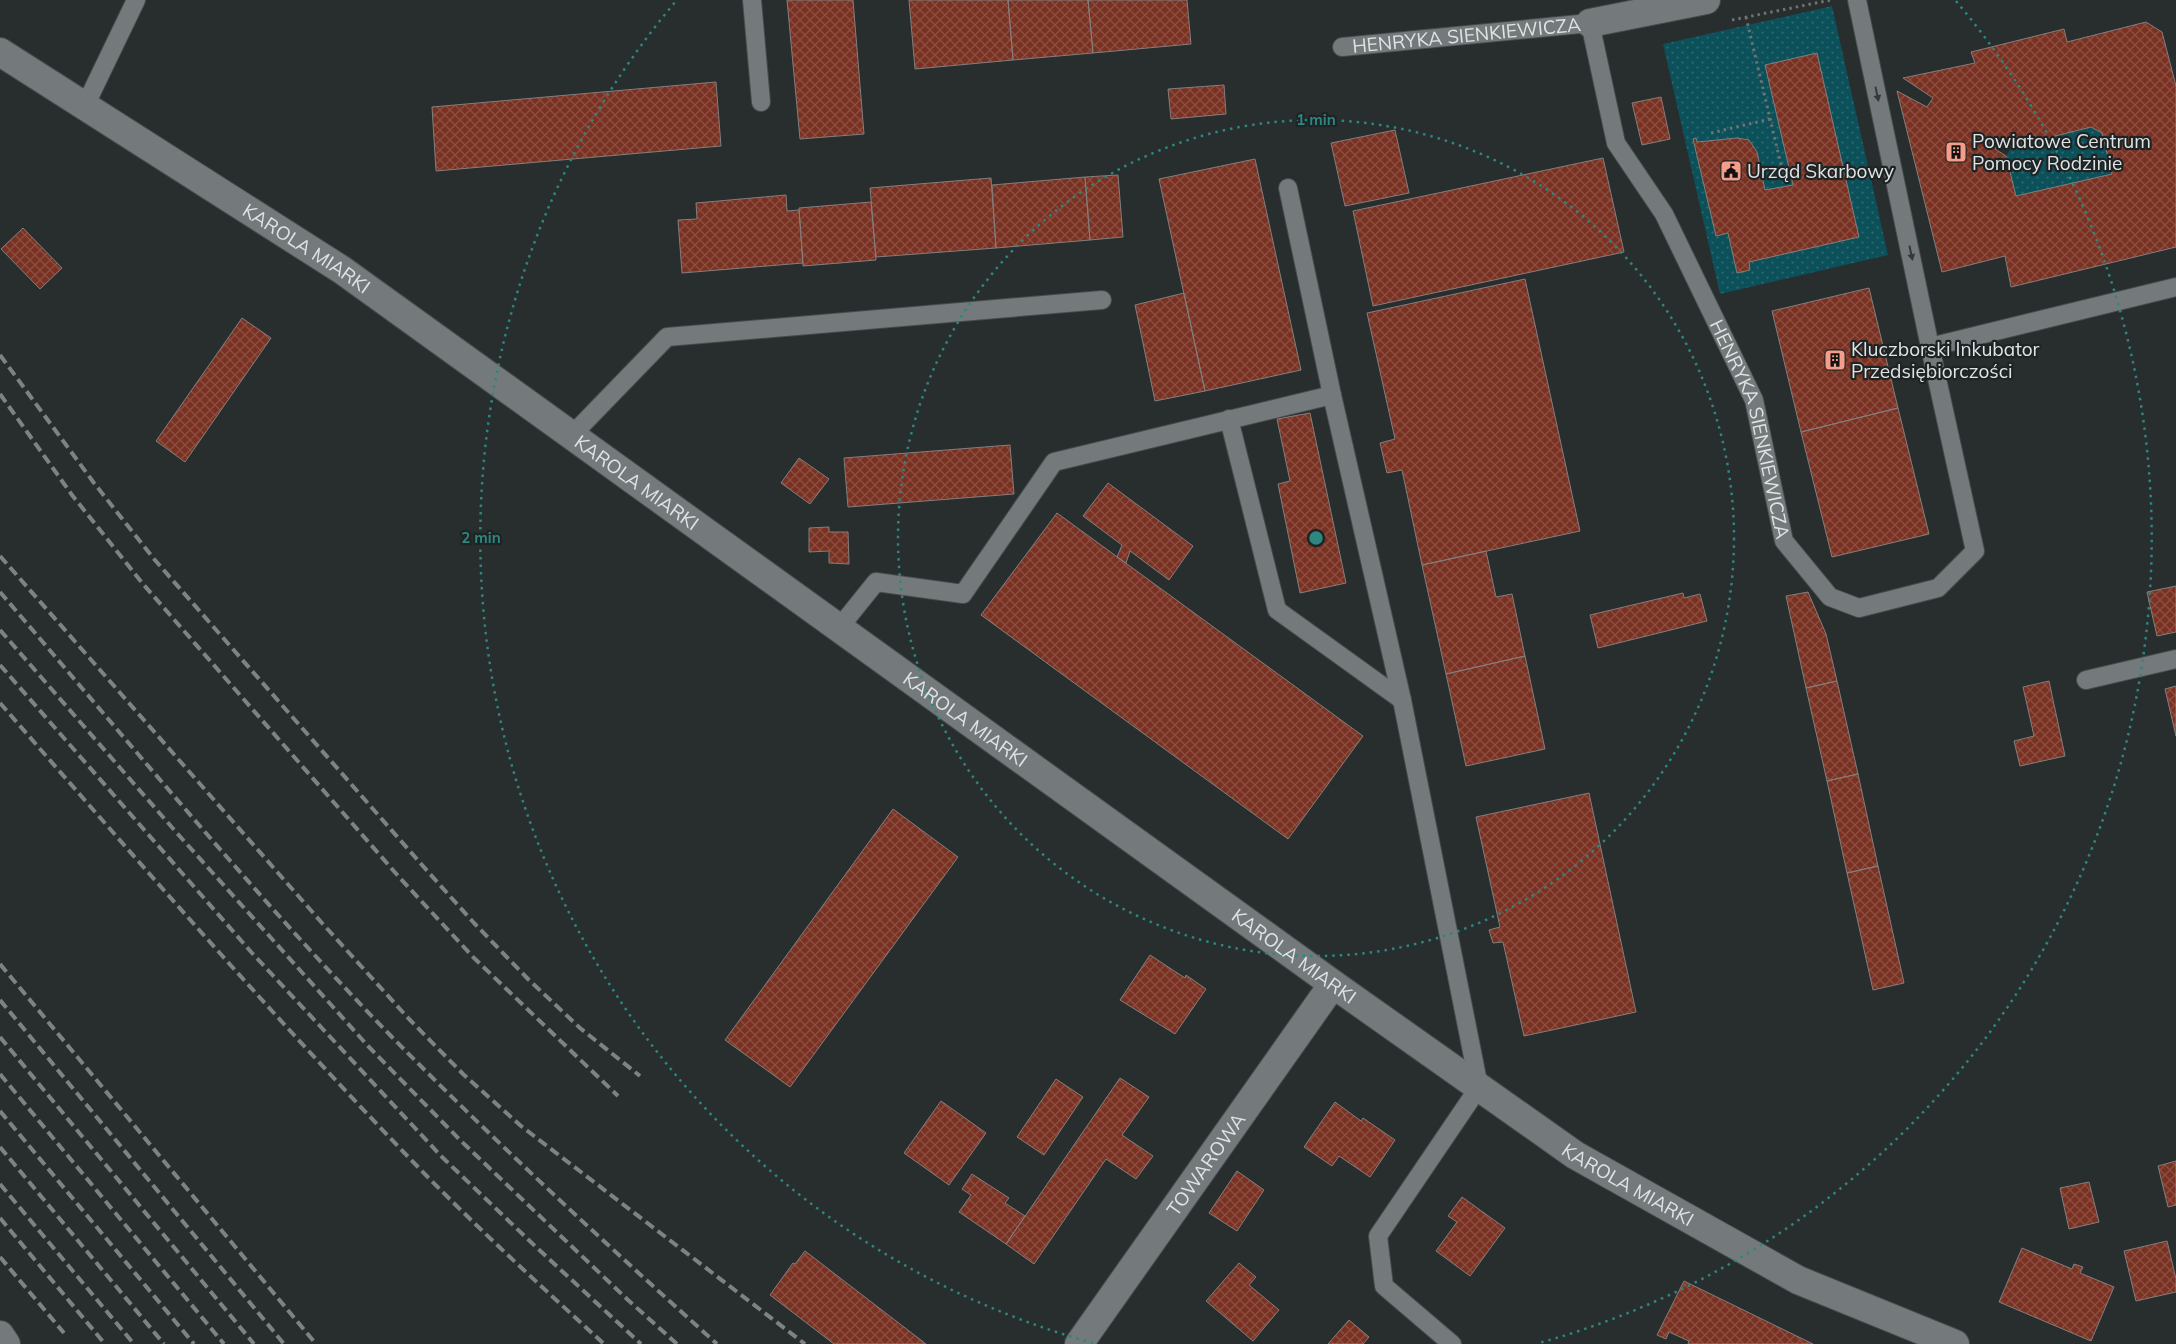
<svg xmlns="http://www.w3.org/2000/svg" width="2176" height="1344" font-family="Mulish,sans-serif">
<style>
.grass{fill:url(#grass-dots)}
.building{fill:url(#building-cross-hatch);stroke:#847e7d;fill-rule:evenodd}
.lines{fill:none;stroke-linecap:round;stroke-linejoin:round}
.service-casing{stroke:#474b4c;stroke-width:20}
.minor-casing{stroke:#474b4c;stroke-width:30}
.tertiary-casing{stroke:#474b4c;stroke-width:30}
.path{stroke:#6e7273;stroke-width:3;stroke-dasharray:2.5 4;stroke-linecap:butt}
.service{stroke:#747a7b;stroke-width:18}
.minor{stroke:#747a7b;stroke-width:28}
.tertiary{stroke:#747a7b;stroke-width:28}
.rail{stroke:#7e8283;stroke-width:4;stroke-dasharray:10 5;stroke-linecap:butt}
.oneway{fill:#34393a}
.ring{fill:none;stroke:#2e8680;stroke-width:2.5;stroke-dasharray:2.5 5}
.labels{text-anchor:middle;stroke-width:4.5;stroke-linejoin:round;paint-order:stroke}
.street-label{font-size:19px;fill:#e0e3e4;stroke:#1e2324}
.poi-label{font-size:19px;fill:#e0e3e4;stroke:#1e2324;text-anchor:start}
.centre{fill:#2e8680;stroke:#1e2324;stroke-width:2.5}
.ring-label{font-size:15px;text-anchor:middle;font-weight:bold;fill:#2e8680;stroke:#1e2324;stroke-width:4.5;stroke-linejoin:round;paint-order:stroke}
</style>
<defs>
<pattern id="grass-dots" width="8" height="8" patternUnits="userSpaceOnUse" patternTransform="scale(1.25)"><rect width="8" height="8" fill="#0c505a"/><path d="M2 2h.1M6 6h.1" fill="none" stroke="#2f6972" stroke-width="1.8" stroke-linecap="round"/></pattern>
<pattern id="building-cross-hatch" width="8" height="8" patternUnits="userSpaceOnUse" patternTransform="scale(1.25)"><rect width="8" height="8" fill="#793122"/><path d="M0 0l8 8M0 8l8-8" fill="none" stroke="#8c4f42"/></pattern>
</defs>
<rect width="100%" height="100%" fill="#282d2e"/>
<path class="grass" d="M1832 6 1888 255 1720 294 1663 44Z
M2091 127 2102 133 2112 174 2016 196 2006 156 2012 147Z"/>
<path class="building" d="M787 0H853L864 134 800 139Z
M909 0H1008L1013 60 915 69Z
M1008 0H1088L1093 53 1013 60Z
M1088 0H1187L1191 44 1093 53Z
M2146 22 2162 32 2176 86V247L2011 287 2005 256 1942 272 1897 91 1927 107 1933 98 1903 78 1975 63 1971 52 2064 29 2067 42ZM2091 127 2102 133 2112 174 2016 196 2006 156 1995 149 2002 139 2012 147Z
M1817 53 1859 237 1749 262 1750 270 1737 273 1728 233 1716 236 1693 139 1696 138 1697 142 1737 138 1749 140 1757 152 1765 190 1793 185 1765 65Z
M716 82 721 146 436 171 432 107Z
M1224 85 1226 114 1171 119 1168 89Z
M1661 97 1670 139 1642 145 1632 103Z
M1395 130 1409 193 1345 206 1331 143Z
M1603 158 1624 252 1373 306 1353 211Z
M1255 159 1301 370 1205 391 1159 179Z
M1118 175 1123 237 1090 240 1085 177Z
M1085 177 1090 240 996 248 992 185Z
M991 178 996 248 876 257 870 188Z
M786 195 787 211 799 210 803 263 682 273 678 220 697 219 696 203Z
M871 202 876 260 803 266 799 208Z
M23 228 62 268 40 289 1 249Z
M1525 279 1580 531 1422 565 1402 470 1387 473 1380 443 1395 439 1367 313Z
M1869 288 1898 408 1801 432 1772 311Z
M1184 293 1205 391 1155 401 1135 305Z
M242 318 271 338 185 462 156 441Z
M1898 408 1929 534 1832 557 1801 432Z
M1310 413 1346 583 1300 593 1278 484 1290 481 1277 419Z
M1010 445 1014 494 848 507 844 458Z
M799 458 829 479 810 504 781 483Z
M1108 483 1193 546 1169 580 1130 551 1126 563 1117 557 1122 545 1083 516Z
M1057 513 1363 736 1288 839 981 615Z
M829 527V532H848L849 564 829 563V551L809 552V528Z
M1486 551 1496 597 1512 594 1525 656 1446 674 1422 565Z
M2176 586V632L2157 636 2147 592Z
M1808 592 1826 634 1837 681 1806 688 1786 596Z
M1683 593 1684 598 1700 594 1707 621 1598 648 1590 615Z
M1525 656 1545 749 1466 766 1446 674Z
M1837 681 1858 774 1827 781 1806 688Z
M2049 681 2065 756 2020 766 2014 741 2034 736 2023 687Z
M2176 686V736L2165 689Z
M1858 774 1878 866 1847 873 1827 781Z
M1589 793 1636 1012 1524 1036 1503 942 1493 943 1489 930 1500 927 1476 817Z
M893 809 958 857 790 1087 725 1040Z
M1878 866 1904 983 1873 990 1847 873Z
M1150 955 1185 978 1186 975 1206 989 1175 1034 1120 1000Z
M1120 1078 1149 1097 1122 1135 1153 1156 1136 1179 1106 1159 1034 1264 1006 1244Z
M1056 1079 1083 1097 1044 1155 1017 1137Z
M941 1101 986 1133 949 1185 904 1153Z
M1335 1102 1361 1121 1363 1118 1395 1140 1370 1177 1339 1156 1332 1166 1304 1147Z
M2176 1161V1205L2168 1207 2158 1166Z
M1237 1171 1264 1190 1237 1231 1209 1213Z
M972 1174 1009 1198 1005 1203 1025 1216 1006 1244 959 1212 971 1195 962 1189Z
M2089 1182 2099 1222 2069 1229 2060 1188Z
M1462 1197 1505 1228 1470 1276 1436 1251 1457 1222 1448 1216Z
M2167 1241 2176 1279V1292L2136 1301 2124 1251Z
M2022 1248 2072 1269 2074 1264 2083 1267 2080 1273 2114 1287 2091 1341 1999 1302Z
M805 1251 926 1344H834L770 1295 793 1263 795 1264Z
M1239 1263 1256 1277 1249 1285 1279 1310 1253 1341 1206 1301Z
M1684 1281 1813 1344H1688L1689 1341 1669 1332 1666 1339 1657 1335Z
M1349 1320 1369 1337 1363 1344H1328Z"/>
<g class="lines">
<g class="service-casing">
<g id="service">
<path d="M752 0 761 102"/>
<path d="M1857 0 1930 347"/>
<path id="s1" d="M1342 47 1590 23 1616 143 1664 214 1754 400 1784 541 1830 597 1859 608 1938 588 1975 551 1930 347 2176 287"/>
<path d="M85 106 136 0"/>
<path d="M1288 188 1332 395 1402 700 1479 1087 1378 1236 1384 1286 1452 1344"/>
<path d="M1229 419 1277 610 1402 700"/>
<path d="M572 435 667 337 1102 300"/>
<path d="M839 628 876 582 963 594 1054 462 1332 395"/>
<path d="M2086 680 2176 659"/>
</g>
</g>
<g class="minor-casing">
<g id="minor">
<path d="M1590 23 1706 0"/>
<path d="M0 1335 6 1344"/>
<path id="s2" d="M1079 1344 1333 984"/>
</g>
</g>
<g class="tertiary-casing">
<g id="tertiary">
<path id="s3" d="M0 52 342 270 1333 984 1575 1155 1798 1280 1955 1344"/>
</g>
</g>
<path class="path" d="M1746 17 1782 169
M1732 20 1831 0
M1711 133 1770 119"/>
<use href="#service" class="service"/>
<use href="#minor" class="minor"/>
<use href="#tertiary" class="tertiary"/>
<path class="rail" d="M0 355 94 483 154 559 422 865 474 923 528 979 580 1028 640 1076
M0 394 72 495 143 584 399 877 474 958 618 1096
M0 556 322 923 409 1019 463 1074 521 1126 805 1344
M0 592C128 741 253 894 390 1035 495 1142 606 1244 717 1344
M0 630 176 832 368 1046 461 1141 628 1300 677 1344
M0 665 252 953 442 1157 536 1247 641 1344
M0 703C137 860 273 1017 418 1167 477 1228 541 1286 604 1344
M0 964 316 1344
M0 1000 284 1344
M0 1037 254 1344
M0 1074 224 1344
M0 1111 194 1344
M0 1147 164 1344
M0 1184 134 1344
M0 1218 105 1344
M0 1257 64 1333"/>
</g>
<defs><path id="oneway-solid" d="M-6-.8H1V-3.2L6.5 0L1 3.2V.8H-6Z" transform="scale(1.25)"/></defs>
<g class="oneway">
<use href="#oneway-solid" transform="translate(1877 94) rotate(78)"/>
<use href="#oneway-solid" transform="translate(1911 253) rotate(78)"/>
</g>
<g class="ring">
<circle cx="1316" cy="538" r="418"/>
<path d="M1093 1343A835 835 0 0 1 676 1M1956 1A835 835 0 0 1 1539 1343"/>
</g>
<defs>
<g id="building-square" transform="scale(1.125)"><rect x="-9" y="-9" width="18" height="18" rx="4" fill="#f49d8b" stroke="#1e2324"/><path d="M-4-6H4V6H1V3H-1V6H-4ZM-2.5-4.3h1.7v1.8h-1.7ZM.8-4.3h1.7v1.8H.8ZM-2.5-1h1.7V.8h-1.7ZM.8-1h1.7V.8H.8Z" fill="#111"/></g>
<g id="civic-square" transform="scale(1.125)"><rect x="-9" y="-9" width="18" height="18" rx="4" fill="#f49d8b" stroke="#1e2324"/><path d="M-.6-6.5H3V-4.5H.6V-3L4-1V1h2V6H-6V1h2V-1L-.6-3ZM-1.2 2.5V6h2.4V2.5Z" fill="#111"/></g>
</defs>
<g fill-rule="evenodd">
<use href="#building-square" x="1956" y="152"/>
<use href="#civic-square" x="1731" y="171"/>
<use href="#building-square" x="1835" y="360"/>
</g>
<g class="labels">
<g class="street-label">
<text dy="7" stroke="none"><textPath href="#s1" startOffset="125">HENRYKA SIENKIEWICZA</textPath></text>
<text dy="7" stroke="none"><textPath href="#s3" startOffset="364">KAROLA MIARKI</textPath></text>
<text dy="7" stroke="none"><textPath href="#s1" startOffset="691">HENRYKA SIENKIEWICZA</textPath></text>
<text dy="7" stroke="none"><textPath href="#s3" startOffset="769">KAROLA MIARKI</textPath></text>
<text dy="7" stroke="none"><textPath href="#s3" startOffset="1174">KAROLA MIARKI</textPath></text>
<text dy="7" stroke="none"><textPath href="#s3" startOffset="1579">KAROLA MIARKI</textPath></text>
<text dy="7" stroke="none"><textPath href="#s2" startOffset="220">TOWAROWA</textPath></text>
<text dy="7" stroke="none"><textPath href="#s3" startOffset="1984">KAROLA MIARKI</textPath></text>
</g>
<g class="poi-label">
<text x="1972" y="148">Powiatowe Centrum<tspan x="1972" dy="22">Pomocy Rodzinie</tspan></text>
<text x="1747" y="178">Urząd Skarbowy</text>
<text x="1851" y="356">Kluczborski Inkubator<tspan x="1851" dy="22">Przedsiębiorczości</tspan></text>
</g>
</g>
<circle cx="1316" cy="538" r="8" class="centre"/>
<g class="ring-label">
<text x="1316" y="125">1 min</text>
<text x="481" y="543">2 min</text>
</g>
</svg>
